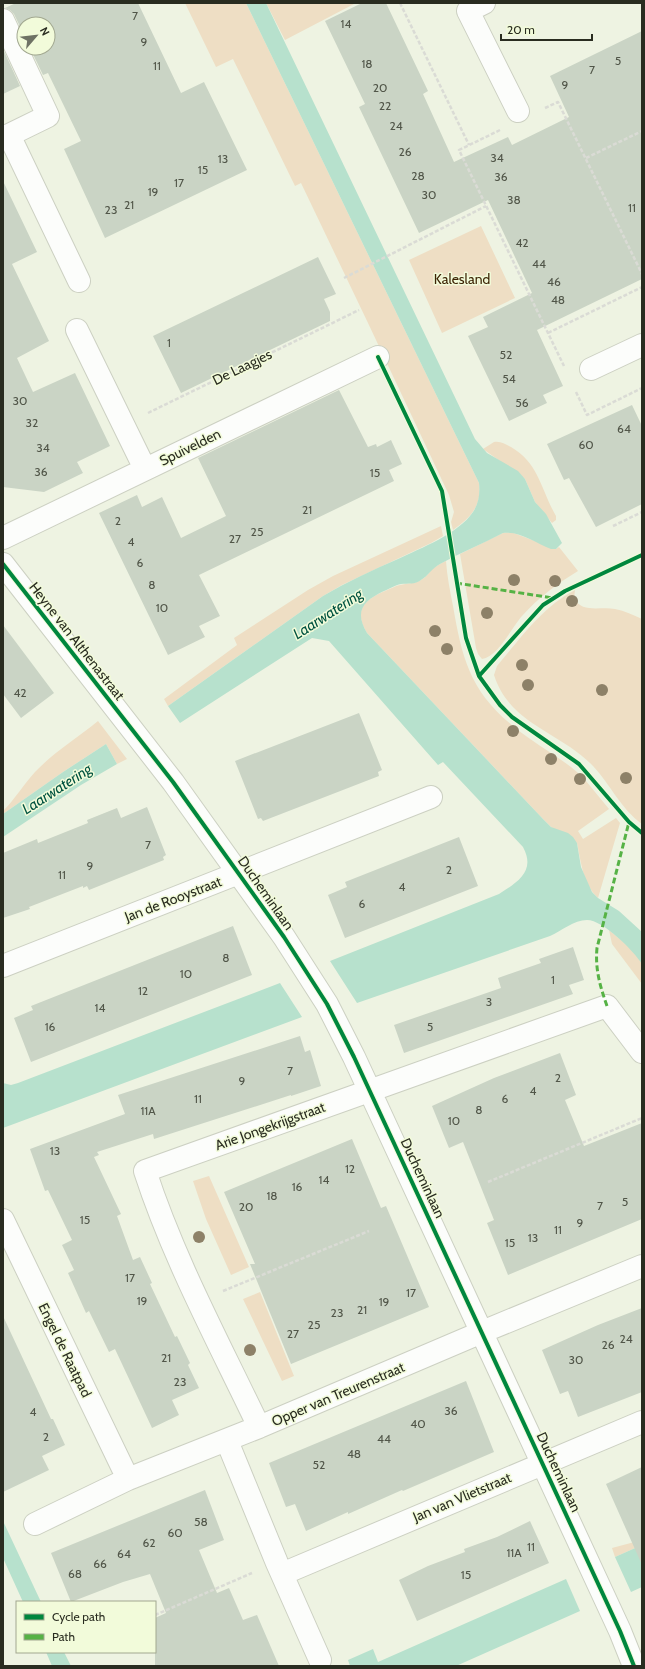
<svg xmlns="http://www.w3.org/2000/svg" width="645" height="1669" font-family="Cabin,sans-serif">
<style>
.green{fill:#eedec4}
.water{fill:#b7e1cd}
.building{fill:#cad4c5}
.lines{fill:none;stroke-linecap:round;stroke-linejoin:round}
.minor-casing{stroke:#ccd0c2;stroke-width:24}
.path{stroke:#dadbd5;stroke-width:2.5;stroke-dasharray:4 2;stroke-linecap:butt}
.minor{stroke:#fcfdfb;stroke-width:22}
.quiet{stroke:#56b245;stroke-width:3;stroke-dasharray:6 3;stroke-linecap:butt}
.cycleway-casing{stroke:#f2fbda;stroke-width:6}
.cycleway{stroke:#00873e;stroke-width:4}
.tree{fill:#8d8168}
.labels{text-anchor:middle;stroke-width:3;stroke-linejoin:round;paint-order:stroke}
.number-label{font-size:12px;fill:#515649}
.park-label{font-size:14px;fill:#3d2405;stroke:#f2fbda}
.street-label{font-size:14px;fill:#292c20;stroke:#f2fbda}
.water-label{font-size:15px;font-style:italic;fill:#005340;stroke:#f2fbda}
</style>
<rect width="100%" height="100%" fill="#eef3e2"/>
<path class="green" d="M185 3H246L479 483C482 506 471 517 453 530L451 522 454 512 449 495 368 323 301 183 295 186 233 59 216 67Z
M266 3H354V4L285 40Z
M481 226 515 298 442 333 409 260Z
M494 442C501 441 505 444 511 447 539 463 541 490 556 516V520L552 523 535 502 525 479 483 449Z
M441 526 443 536 431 543 342 585 323 596 168 706 164 699 237 645 234 638 308 590 333 576Z
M511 532 556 549 559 547 578 571C558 583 538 598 522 616 512 627 498 657 482 659L478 654 476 648 460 554 503 533Z
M446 561C447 576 450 591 453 606 462 658 470 691 513 726 533 743 557 755 577 772L586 781 609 809 578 831 583 839 616 818 620 823 598 898C583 884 581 862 577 843L551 827 543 819 367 633C353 610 364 600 385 591 390 589 395 586 400 585 407 583 414 584 421 580 425 578 429 573 432 569 436 566 441 563 446 561Z
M575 590 574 598C582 614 601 606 615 609 625 611 633 615 642 619V824C621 809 610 784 593 766 561 732 510 725 494 675L497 666C521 638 541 608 575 590Z
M98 721 127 759 117 764 106 744 63 772 3 814V811C15 799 23 785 35 772 53 753 77 738 98 721Z
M609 930C618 938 639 953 642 964 643 970 642 978 642 984L612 944Z
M209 1176 249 1267 231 1275 206 1219 193 1181Z
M260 1292 294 1376 282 1381 243 1299Z
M642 1540V1545L615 1557 612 1548Z"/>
<path class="water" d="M241 3H266L475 439 487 453 518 471 525 479 535 502 546 514 562 543 556 549H551C535 543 520 531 503 533 482 544 460 553 440 564 432 568 428 576 421 580 415 585 408 583 401 584 395 585 389 589 384 591 363 601 354 611 367 633L543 819 551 827 568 833 573 837 577 843 581 867 592 892 598 898 619 911 642 932V964C634 951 603 920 587 920 574 920 561 931 550 936L357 1003 330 961 499 894C518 882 536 871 523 847L443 762 438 765 329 641 312 638 180 723 168 706 323 596C347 582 372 570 398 559 421 548 458 534 473 512 479 503 480 493 479 483L246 3Z
M106 744 117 764 81 785 3 837V814L63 772Z
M280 983 302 1017 3 1128V1083L11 1085 18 1083Z
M3 1521 41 1602H23L3 1558Z
M642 1545V1587L631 1592 615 1557Z
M566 1579 580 1611 456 1666H350L348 1660 373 1649 378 1662Z
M46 1652H64L71 1666H52Z"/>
<path class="building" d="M16 3H138L181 93 204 82 247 170 105 238 64 149 81 141 48 73 43 75 30 48H48V24H24V35L14 14 10 10 5 8Z
M362 3H386L428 91 423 94 454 162 508 137 512 145 569 117 550 76 642 31V279L537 330 563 386 543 395 547 403 509 421 468 336 488 327 483 317 532 293 488 200 419 233 359 107 365 104 325 21Z
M3 49 20 86 3 94Z
M3 181 37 252 12 264 49 341 17 358 33 392 75 373 110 446 77 462 83 473 44 492 3 487Z
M318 257 336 294 324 299 330 312V321L181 393 153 336Z
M339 390 368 447 376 444 377 447 391 440 402 464 389 470 394 481 199 575 220 616 199 626 205 637 168 655 99 513 137 495 142 507 162 497 181 538 226 516 198 458Z
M632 405 642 426V504L596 527 569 478 564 480 547 444Z
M3 625 54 693 21 718 3 694Z
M359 713 382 770 378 772 379 776 263 821 261 818 258 819 235 761Z
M147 807 166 855 163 857 164 860 89 890 87 886 83 888V886L29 907 30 909 3 918V853L37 839 38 843 88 823 87 820 117 808 121 818Z
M459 837 478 886 345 938 328 895 347 887 345 882Z
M233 926 252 975 31 1062 14 1018 33 1010 31 1006Z
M573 947 584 980 569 985 573 994 404 1053 394 1025 501 988 498 978 541 963 539 959Z
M300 1036 305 1052 310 1050 321 1086 291 1096V1095L154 1139 153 1134 97 1152 99 1155 94 1157 121 1214 117 1216 133 1260 140 1257 152 1283 150 1284 175 1337 177 1336 190 1363 188 1365 199 1388 172 1400 179 1415 152 1428 115 1349 109 1352 89 1311 86 1313 68 1273 74 1270 62 1245 72 1240 48 1190 45 1191 30 1149 125 1114 118 1095Z
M560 1053 576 1095 565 1100 584 1146 642 1123V1219L508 1275 487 1223 494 1220 463 1142 449 1148 432 1106 494 1078Z
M352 1139 381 1208 386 1206 429 1307 291 1364 250 1264H255L224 1192Z
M642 1308V1392L578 1417 568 1391 560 1394 542 1350 598 1325Z
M3 1316 51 1419H53L65 1445 42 1456 49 1470 3 1492Z
M466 1381 494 1452 403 1491 402 1490 348 1514V1512L306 1531 295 1504 286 1507 269 1463Z
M642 1467V1565L606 1484Z
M205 1490 224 1540 199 1550 217 1593 229 1588 243 1620 257 1615 279 1666H155V1618L166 1613 150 1574 123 1582 71 1602 51 1553Z
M530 1521 549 1563 417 1621 399 1580 428 1566 465 1552 464 1549 497 1537Z"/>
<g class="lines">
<g class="minor-casing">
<path id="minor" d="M484 3 468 11 518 111
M3 20 48 116 3 138
M9 135 79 281
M77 330 145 469
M591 369 642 345
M3 538 378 357
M3 564 173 782 284 937 327 1004 354 1057 620 1631 634 1666
M3 966 431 797
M3 1220 128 1479
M259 1427C219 1343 174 1260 145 1171L607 1006 642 1052
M227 1441 277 1563 320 1660
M35 1524 128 1479 259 1427 482 1332 642 1266
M282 1574 642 1422"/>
</g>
<path class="path" d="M400 3 469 145
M545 108 558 102 642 274
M500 130 459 150 564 366
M586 158 642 131
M344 278 486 206
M548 333 642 287
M576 392 587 415 642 388
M148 413 359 310
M613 526 642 512
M488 1182 642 1118
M223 1291 369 1231
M155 1615 252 1573"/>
<use href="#minor" class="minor"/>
<path class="quiet" d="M456 583 553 598
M607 1006C600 986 595 969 597 948L629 822"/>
<g class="cycleway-casing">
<path id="cycleway" d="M378 357 442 491 466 638 479 676 500 705 512 717 579 764 629 822 642 833
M3 564 173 782 284 937 327 1004 354 1057 620 1631 634 1666
M479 676 543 605 565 591 642 555"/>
</g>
<use href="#cycleway" class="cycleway"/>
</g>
<g class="tree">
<circle cx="514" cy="580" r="6"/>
<circle cx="555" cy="581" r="6"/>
<circle cx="572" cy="601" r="6"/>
<circle cx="487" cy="613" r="6"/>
<circle cx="435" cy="631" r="6"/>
<circle cx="447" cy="649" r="6"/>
<circle cx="522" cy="665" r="6"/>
<circle cx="528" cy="685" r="6"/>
<circle cx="602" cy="690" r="6"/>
<circle cx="513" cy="731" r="6"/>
<circle cx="551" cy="759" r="6"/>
<circle cx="626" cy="778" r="6"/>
<circle cx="580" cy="779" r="6"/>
<circle cx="199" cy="1237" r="6"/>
<circle cx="250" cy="1350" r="6"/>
</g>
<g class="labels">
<g class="number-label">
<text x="135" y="20">7</text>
<text x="346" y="28">14</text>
<text x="144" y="46">9</text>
<text x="618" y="65">5</text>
<text x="367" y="68">18</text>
<text x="157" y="70">11</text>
<text x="592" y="74">7</text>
<text x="565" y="89">9</text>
<text x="380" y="92">20</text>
<text x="385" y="110">22</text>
<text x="396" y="130">24</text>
<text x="405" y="156">26</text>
<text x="497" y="162">34</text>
<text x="223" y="163">13</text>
<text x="203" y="174">15</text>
<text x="418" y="180">28</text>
<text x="501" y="181">36</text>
<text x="179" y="187">17</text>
<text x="153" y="196">19</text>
<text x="429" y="199">30</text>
<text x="514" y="204">38</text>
<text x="129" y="209">21</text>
<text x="632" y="212">11</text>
<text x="111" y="214">23</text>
<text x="522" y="247">42</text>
<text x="539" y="268">44</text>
<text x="554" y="286">46</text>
<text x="558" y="304">48</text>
<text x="169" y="347">1</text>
<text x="506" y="359">52</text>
<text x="509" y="383">54</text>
<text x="20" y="405">30</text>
<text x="522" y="407">56</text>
<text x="32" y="427">32</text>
<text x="624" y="433">64</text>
<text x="586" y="449">60</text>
<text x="43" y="452">34</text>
<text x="41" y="476">36</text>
<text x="375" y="477">15</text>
<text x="307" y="514">21</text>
<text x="118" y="525">2</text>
<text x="257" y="536">25</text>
<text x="235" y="543">27</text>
<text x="131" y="546">4</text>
<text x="140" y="567">6</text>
<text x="152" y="589">8</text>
<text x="162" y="612">10</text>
<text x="20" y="697">42</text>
<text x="148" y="849">7</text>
<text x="90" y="870">9</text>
<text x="449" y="874">2</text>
<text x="62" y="879">11</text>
<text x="402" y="891">4</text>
<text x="362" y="908">6</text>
<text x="226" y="962">8</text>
<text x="186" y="978">10</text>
<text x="553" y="984">1</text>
<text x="143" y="995">12</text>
<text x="489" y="1006">3</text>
<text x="100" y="1012">14</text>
<text x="50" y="1031">16</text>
<text x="430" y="1031">5</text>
<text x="290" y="1075">7</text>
<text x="558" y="1082">2</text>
<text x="242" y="1085">9</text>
<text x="533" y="1095">4</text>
<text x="198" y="1103">11</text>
<text x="505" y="1103">6</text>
<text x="479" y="1114">8</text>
<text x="148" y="1115">11A</text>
<text x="454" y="1125">10</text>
<text x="55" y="1155">13</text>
<text x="350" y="1173">12</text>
<text x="324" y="1184">14</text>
<text x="297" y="1191">16</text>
<text x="272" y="1200">18</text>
<text x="625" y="1206">5</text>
<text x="600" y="1210">7</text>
<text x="246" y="1211">20</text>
<text x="85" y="1224">15</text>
<text x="580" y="1227">9</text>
<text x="558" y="1234">11</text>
<text x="533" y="1242">13</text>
<text x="510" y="1247">15</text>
<text x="130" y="1282">17</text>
<text x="411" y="1297">17</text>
<text x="142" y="1305">19</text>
<text x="384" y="1306">19</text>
<text x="362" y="1314">21</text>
<text x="337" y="1317">23</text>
<text x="314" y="1329">25</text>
<text x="293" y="1338">27</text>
<text x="626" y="1343">24</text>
<text x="608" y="1349">26</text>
<text x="166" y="1362">21</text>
<text x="576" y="1364">30</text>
<text x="180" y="1386">23</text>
<text x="451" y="1415">36</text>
<text x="33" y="1416">4</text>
<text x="418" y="1428">40</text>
<text x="46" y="1441">2</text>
<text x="384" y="1443">44</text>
<text x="354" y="1458">48</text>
<text x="319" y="1469">52</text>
<text x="201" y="1526">58</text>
<text x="175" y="1537">60</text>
<text x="149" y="1547">62</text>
<text x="531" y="1551">11</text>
<text x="514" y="1557">11A</text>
<text x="124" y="1558">64</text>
<text x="100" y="1568">66</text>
<text x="75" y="1578">68</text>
<text x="466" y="1579">15</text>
</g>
<g class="park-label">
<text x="462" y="284">Kalesland</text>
</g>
<g class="street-label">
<text transform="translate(242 367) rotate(-26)" y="5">De Laagjes</text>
<text transform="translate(190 447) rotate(-26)" y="5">Spuivelden</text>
<text transform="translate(77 641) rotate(52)" y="5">Heyne van Althenastraat</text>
<text transform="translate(266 893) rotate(55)" y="5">Ducheminlaan</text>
<text transform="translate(173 899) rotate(-21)" y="5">Jan de Rooystraat</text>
<text transform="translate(270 1126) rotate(-20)" y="5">Arie Jongekrijgstraat</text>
<text transform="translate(423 1178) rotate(65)" y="5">Ducheminlaan</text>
<text transform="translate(65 1350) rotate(64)" y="5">Engel de Raatpad</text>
<text transform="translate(338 1394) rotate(-23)" y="5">Opper van Treurenstraat</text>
<text transform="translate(559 1472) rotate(65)" y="5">Ducheminlaan</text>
<text transform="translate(462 1497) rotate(-23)" y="5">Jan van Vlietstraat</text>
</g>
<g class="water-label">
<text transform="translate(328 614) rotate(-33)" y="5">Laarwatering</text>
<text transform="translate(57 789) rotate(-33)" y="5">Laarwatering</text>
</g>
</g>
<rect width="645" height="1669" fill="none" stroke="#292c20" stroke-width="8"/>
<rect x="16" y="1601" width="140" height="52" fill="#f2fbda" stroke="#a2a890"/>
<rect x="24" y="1614" width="20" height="6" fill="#00873e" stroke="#a2a890"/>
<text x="52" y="1621" font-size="12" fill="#292c20">Cycle path</text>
<rect x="24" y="1634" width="20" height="6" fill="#56b245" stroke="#a2a890"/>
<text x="52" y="1641" font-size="12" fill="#292c20">Path</text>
<g transform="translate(36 36) rotate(62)"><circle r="19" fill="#f2fbda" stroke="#a2a890"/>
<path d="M0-3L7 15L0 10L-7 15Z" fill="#6e7264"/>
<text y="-6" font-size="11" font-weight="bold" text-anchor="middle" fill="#292c20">N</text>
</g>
<path d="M501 34v6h91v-6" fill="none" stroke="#292c20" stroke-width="2"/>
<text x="507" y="34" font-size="12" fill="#292c20" stroke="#f2fbda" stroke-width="3" paint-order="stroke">20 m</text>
</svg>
